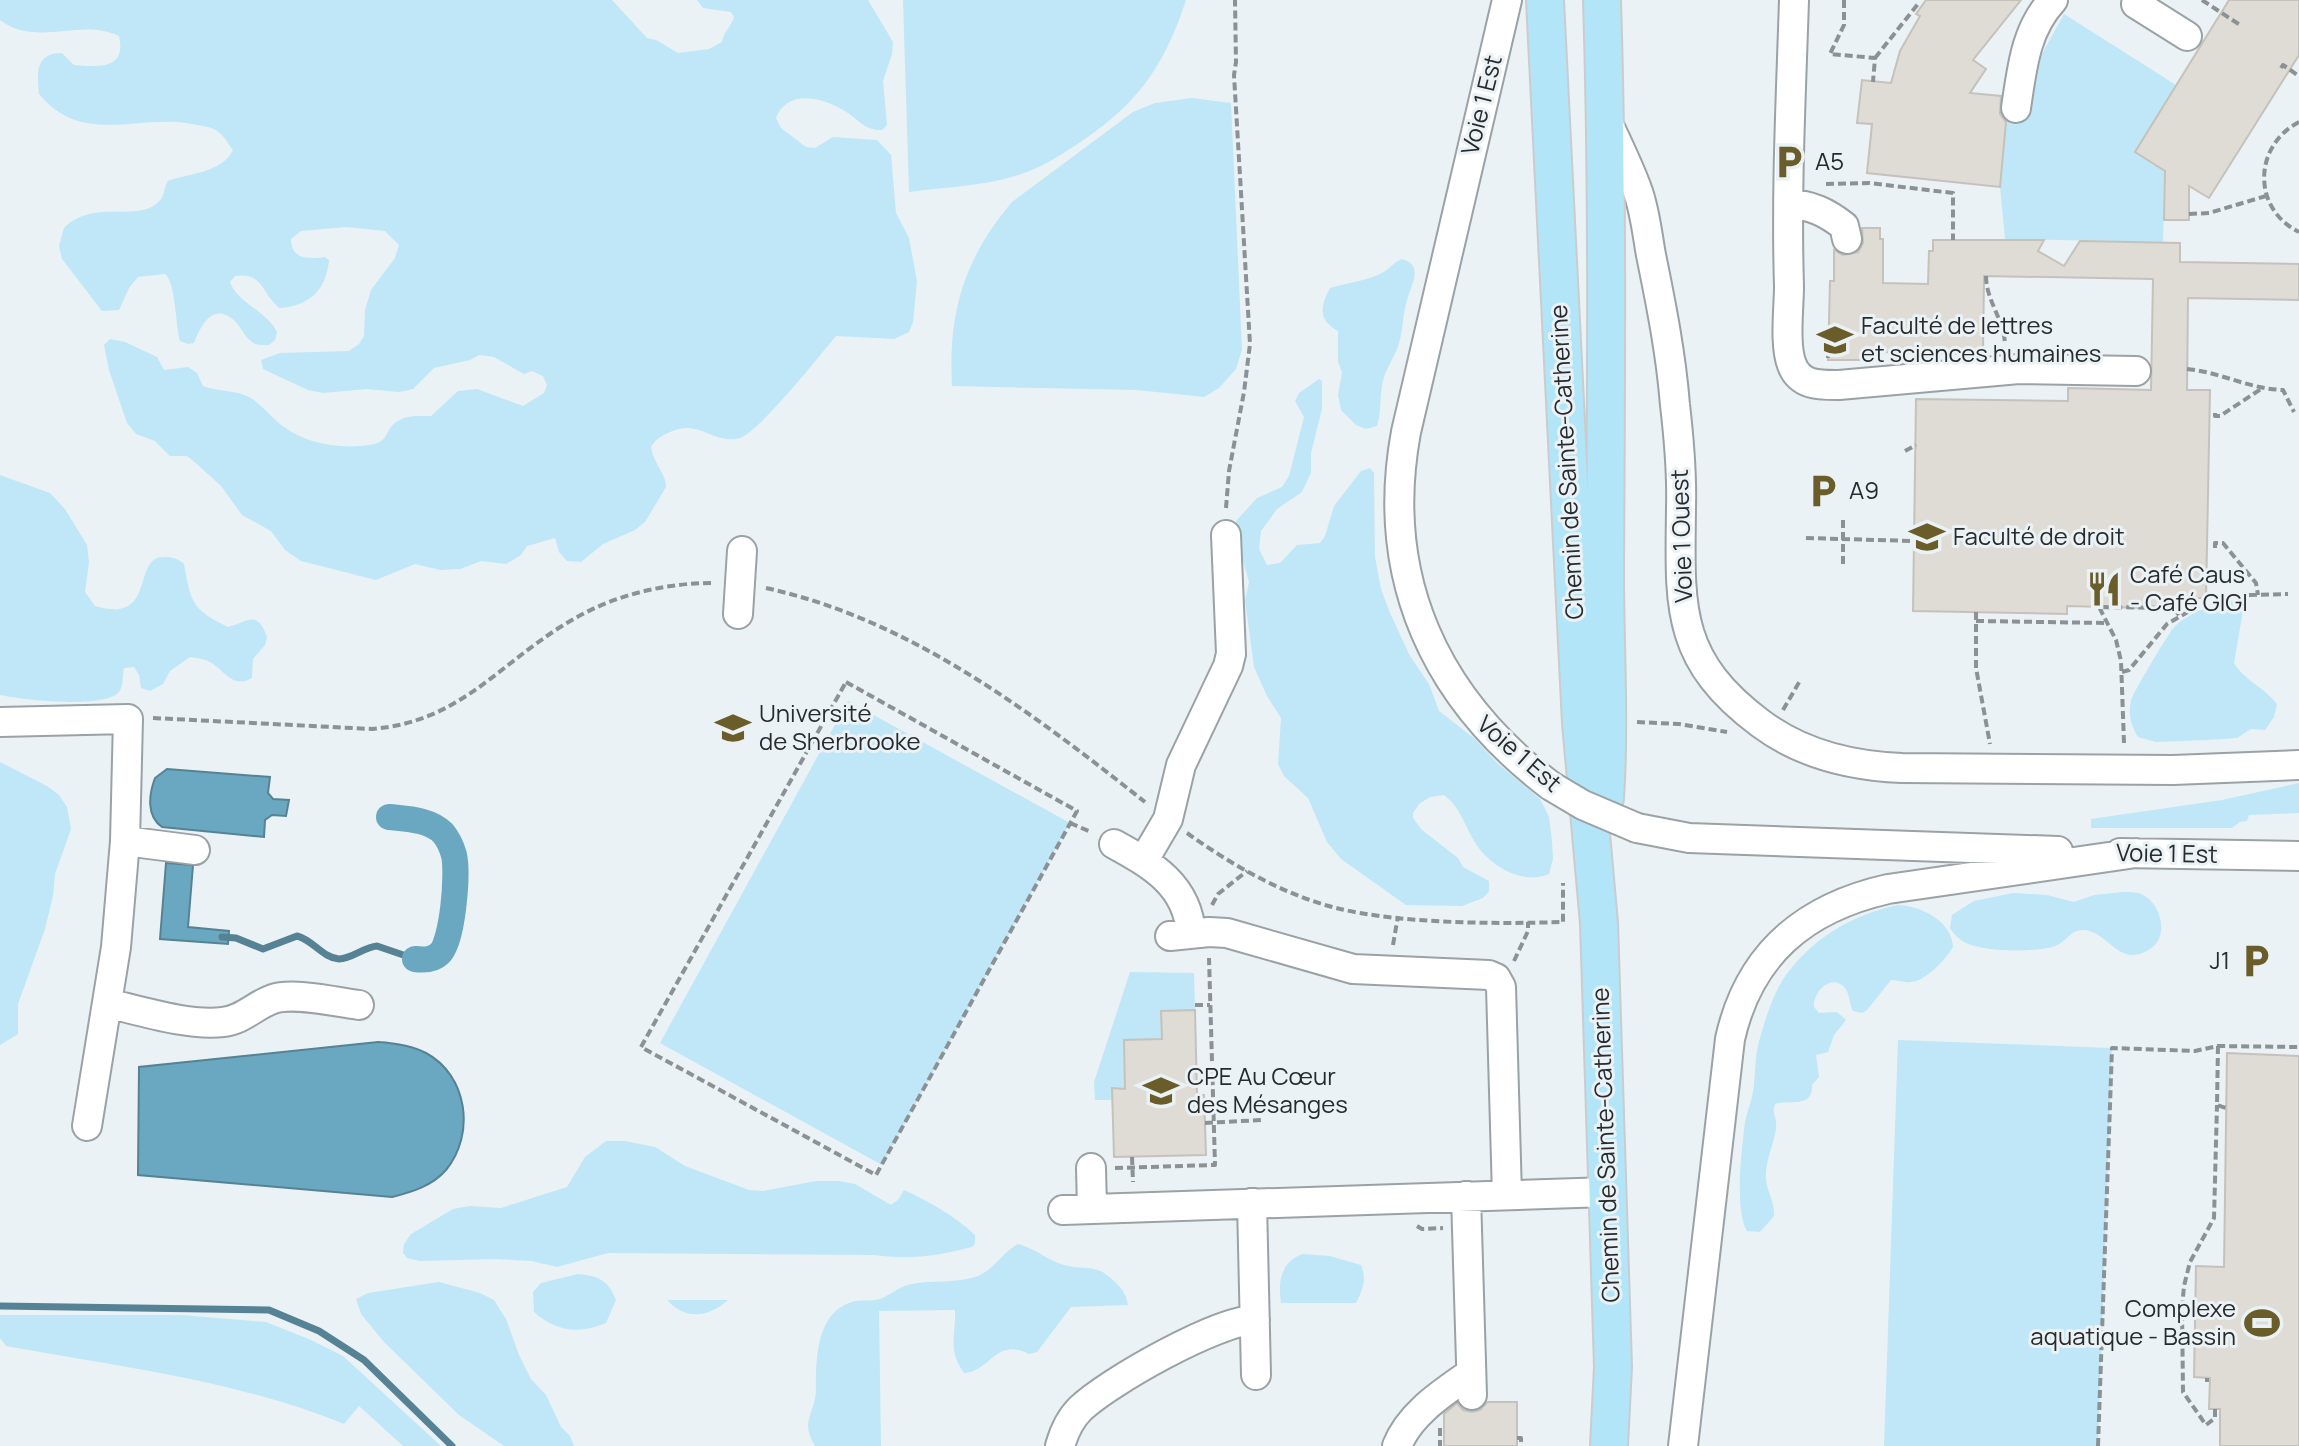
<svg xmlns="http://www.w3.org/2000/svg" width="2299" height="1446" font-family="Manrope,sans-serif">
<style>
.green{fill:#bfe7f7}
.water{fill:#6aa8c1;stroke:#568295;stroke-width:2}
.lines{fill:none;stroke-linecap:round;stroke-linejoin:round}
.stream{stroke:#568295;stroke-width:7}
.canal{stroke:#6aa8c1;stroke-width:26}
.building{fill:#dedcd5;stroke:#c4c2bb;stroke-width:2}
.minor-casing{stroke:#9aa2a5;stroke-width:32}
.major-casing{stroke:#cbcccd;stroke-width:40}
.path{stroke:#8c9194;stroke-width:4;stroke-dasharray:8 4;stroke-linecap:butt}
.minor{stroke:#fff;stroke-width:28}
.major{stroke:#b2e5f8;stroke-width:36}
.minor-bridge-casing{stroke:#9aa2a5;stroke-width:32;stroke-linecap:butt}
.minor-bridge{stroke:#fff;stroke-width:28}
.labels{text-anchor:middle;stroke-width:6;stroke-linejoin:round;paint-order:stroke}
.street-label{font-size:24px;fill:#282b2d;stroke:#eaf2f5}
.poi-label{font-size:24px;fill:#282b2d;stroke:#eaf2f5;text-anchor:start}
</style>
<rect width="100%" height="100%" fill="#eaf2f5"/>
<path class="green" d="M0 0H612L647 38 656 40 678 53 709 49 722 42C724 31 731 27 734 17L731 12 703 8 697 0H868L893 42 892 54 883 81 887 125 882 130C864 131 858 118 843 110 822 97 787 89 776 118L781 128 806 147 815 148 833 137 877 140 891 155 896 213 909 238 917 281 913 322 909 332 894 339 836 336C821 354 758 433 740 438 713 445 699 418 670 432 661 436 656 439 651 447 653 463 666 473 666 487L645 522 635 530 603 544 581 562 567 561 559 552 555 538 527 546 521 555 506 564 481 561 460 569 440 570 415 564 376 580 301 561 285 550 271 531 242 515 221 486 198 465 187 456H170L155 441 136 434 127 423 109 370 104 345 110 339 125 342 157 357 164 370 188 367 197 373 203 386C218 392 238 390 251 398 263 406 273 419 284 427 308 445 346 450 374 444 386 441 385 435 391 427 401 414 417 416 431 416L458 391 477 389 523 406 544 393 547 385 543 376 532 371 524 374 494 357 479 355 470 360 434 368 413 389 399 392 367 389 323 393 308 390 263 369 261 360 280 353 349 351 359 344 364 336 365 310 371 290 395 258 399 245 385 231 346 227 301 231 291 239C291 260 309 259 325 257L329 260C326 291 309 306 279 308 261 292 263 272 235 276L230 282C237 303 267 311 277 332L275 340 269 345C262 345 256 346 251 341 244 336 241 327 235 321 213 301 201 325 194 343L188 344 180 341C175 323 176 283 165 274L138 277 129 288 119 310 102 311 62 259 59 246 64 228C95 197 141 225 161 199 165 193 164 187 168 181 189 173 222 173 233 150 228 144 224 135 217 131 210 126 200 126 193 124 137 113 83 147 39 94 37 73 35 53 62 53L74 65C98 67 127 70 119 36 81 17 36 48 0 20Z
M903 0H1186C1163 70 1135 107 1073 147 1057 157 1042 167 1024 173 988 186 948 187 909 192Z
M2064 14 2176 85 2135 152 2165 171 2163 242 2005 239 1999 176 2007 116 2028 118 2038 61Z
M1192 98 1231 103 1242 350 1236 369 1219 388 1204 397 1137 390 952 386C948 312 964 259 1012 202L1133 112 1155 103Z
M1401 259C1425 264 1411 285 1407 300 1403 313 1403 329 1399 343 1396 355 1388 365 1384 377 1379 393 1382 410 1377 426L1366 429 1356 425 1341 410 1338 395 1342 372 1338 362V331C1318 320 1320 307 1330 288 1346 283 1365 281 1380 274 1389 270 1393 263 1401 259Z
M1319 379 1322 381V409L1311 453V473L1302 492 1277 509 1261 531 1259 549 1267 565 1280 563 1297 545 1320 543 1325 536 1334 506 1361 471 1370 468 1374 473 1375 557 1381 589 1390 613 1410 656 1429 684 1439 711 1475 739 1496 762 1540 799 1549 817 1552 841 1553 859 1549 874C1525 884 1498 870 1482 852 1466 834 1464 810 1444 795L1430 797 1419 804 1413 813V818L1422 830 1458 858 1463 867 1489 881V891L1483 898 1462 906 1406 905 1341 859 1327 842 1308 798 1284 776 1278 764 1281 718 1267 696 1254 667 1245 600 1249 582 1236 536V521L1257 498 1282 487 1289 476 1304 417 1295 401 1299 393Z
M0 475 50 493 65 509 87 545 89 562 85 592 95 606C159 625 130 554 166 557 173 557 178 559 184 564 191 602 191 609 228 627 248 622 257 609 267 637L265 645 253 659 252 678C233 689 225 671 210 662 204 659 198 658 190 657L170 671 163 684 150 691 141 688 139 675 134 667 124 668C122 676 124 685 119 692 105 709 22 700 0 695Z
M2245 599 2234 663C2245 681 2264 687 2277 704L2274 717 2265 730 2251 729 2237 738 2207 740 2156 742 2138 737C2131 726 2128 714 2131 701 2132 694 2170 631 2175 626 2196 608 2219 603 2245 599Z
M848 701 1070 823 882 1165 660 1043Z
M0 762 47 786 59 795 67 807 71 829 55 874 53 896 45 929 18 1004V1034L0 1045Z
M2299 783V813L2249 815 2247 821 2240 822 2232 828H2091V819L2222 800Z
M2123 892C2128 892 2136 892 2141 894 2161 902 2170 937 2150 949 2119 969 2109 932 2084 930 2072 929 2068 939 2059 944 2042 954 1985 951 1968 944 1959 940 1955 935 1950 928L1952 915 1974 901 2013 893 2047 895 2074 902 2094 895Z
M1897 905C1920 905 1952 921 1953 947 1946 959 1926 981 1911 982 1905 983 1897 980 1891 980L1867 1010 1862 1013 1853 1011C1849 1004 1850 993 1844 987 1830 973 1813 993 1814 1007L1819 1013 1837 1012 1846 1020 1834 1035 1828 1052 1816 1055 1819 1077 1812 1085C1813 1109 1789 1099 1775 1104 1772 1113 1775 1114 1776 1122 1778 1136 1764 1161 1766 1179 1767 1192 1775 1202 1774 1216L1760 1232 1747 1231C1734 1210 1742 1147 1745 1122 1747 1112 1751 1103 1753 1092 1756 1074 1754 1056 1760 1038 1766 1017 1775 988 1789 971 1817 935 1854 915 1897 905Z
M1130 972 1194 973 1195 1010 1161 1011 1162 1039 1124 1040 1125 1089 1112 1088V1100H1095L1094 1082Z
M1898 1040 2112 1048 2098 1446H1884Z
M606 1141H625L655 1147 685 1166 749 1190 763 1191 816 1181H839L855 1184 891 1205 898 1200 904 1190C930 1202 955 1216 975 1235V1244L972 1247C936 1256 912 1260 875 1255L608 1253 557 1267 532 1261 496 1259 420 1261 407 1258 403 1253 404 1244 411 1234 453 1209 470 1206 501 1208 567 1187 585 1157Z
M1018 1244C1035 1248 1048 1261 1064 1265 1091 1272 1094 1261 1117 1284 1124 1291 1126 1295 1128 1305L1071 1307 1037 1352 1029 1354C996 1337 990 1372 964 1373 947 1349 956 1336 955 1310L879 1311 881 1446H815C799 1420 816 1414 816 1388 816 1356 817 1309 856 1301 862 1300 869 1301 875 1300 886 1299 896 1288 908 1285 929 1279 954 1284 975 1277 994 1271 1001 1253 1018 1244Z
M1302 1254 1330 1256 1361 1265C1367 1279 1363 1289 1356 1303H1281C1278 1282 1280 1263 1302 1254Z
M578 1274C599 1276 608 1280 616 1300L606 1323C580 1334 556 1332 534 1312L533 1292 541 1283Z
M439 1282 480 1293 494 1300 506 1319 519 1355 531 1379 546 1395 561 1427 570 1436 574 1446H504L459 1415 384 1342 361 1314 356 1299 368 1293Z
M667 1300H728C708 1318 685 1320 667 1300Z
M0 1315H182L266 1322 311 1340 343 1356 441 1446H403L359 1406 344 1424C236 1380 120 1367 6 1346L0 1338Z"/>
<path class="water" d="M167 769 270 777 268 793 273 799 289 800 286 816 272 815 265 820 264 837 162 827C146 816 149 794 155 778Z
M166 863 193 865 188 927 229 931 228 944 160 939Z
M378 1042C394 1043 411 1045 426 1053 467 1075 476 1133 446 1170 432 1186 412 1192 392 1197L138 1175 139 1067Z"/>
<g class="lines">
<path class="stream" d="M222 937 236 938 263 949 297 936C313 940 323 958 339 959 352 959 364 947 377 946L415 959
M0 1306 269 1310 319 1331 364 1360 452 1446"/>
<path class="canal" d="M389 817C406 819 429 819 443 833 448 839 452 848 454 855 458 873 453 943 439 954 433 960 423 960 415 959"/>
</g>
<path class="building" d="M1926 0H2021L1973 60 1986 69 1970 93 2001 96 2000 114 2006 122 2000 187 1867 173 1872 124 1857 123 1862 80 1891 83 1900 51 1920 16 1916 14Z
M2229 0H2299V55L2209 198 2189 186V220H2164L2165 171 2135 152Z
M1862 228H1880V239H1883V283L1928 284 1929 251H1933V240H2044L2038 251 2064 266 2080 241 2180 243V262L2299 264V300L2188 298 2187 390H2210L2206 598H2183L2182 609 2067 606V614L1913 611 1916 399 2068 401V388L2151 390 2153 279 1984 276 1983 354 1880 352V360H1828L1830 281H1834V250L1843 255 1858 252 1863 243Z
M1195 1010 1197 1095H1204L1206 1155 1114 1157 1112 1088 1125 1089 1124 1040 1162 1039 1161 1011Z
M2227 1053 2299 1056V1446H2220V1409H2209L2210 1378 2194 1377 2196 1266 2224 1267Z
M1487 1402H1517V1446H1444V1414L1457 1403 1463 1410 1472 1412 1480 1410Z"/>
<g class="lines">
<g class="minor-casing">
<path id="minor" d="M1507 0 1406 432C1379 578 1435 698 1551 786
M1794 0C1791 95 1786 191 1789 286 1789 308 1784 345 1792 365 1800 386 1820 385 1839 385L2019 369 2136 371
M2138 0 2136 4 2187 36
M2016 108C2022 69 2025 30 2053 0
M1608 123C1618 145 1629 167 1637 189 1645 210 1647 233 1651 255 1661 304 1671 354 1675 405 1679 439 1682 473 1681 508 1680 604 1674 659 1760 723 1801 754 1851 766 1902 768L2173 770 2299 765
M1789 204C1811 205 1826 212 1844 226L1847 239
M738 614 742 551
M0 722 128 719 125 841 195 850
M1637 828 1689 838 2058 851
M1114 844C1152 865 1188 885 1191 934
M2120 853 2299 856
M1144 860 1168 819 1181 765 1228 666 1231 654 1226 535
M1170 936 1209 932 1227 933 1353 969 1489 975 1496 978 1501 987 1507 1195
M107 1003C141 1011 188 1026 223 1022 243 1020 255 1005 273 999 293 992 336 1002 359 1005
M87 1126 116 947 125 841
M1091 1168 1092 1209
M1466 1196 1472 1395
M1252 1203 1256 1375
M1063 1210 1608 1192
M1060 1446C1064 1432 1070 1419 1080 1409 1108 1382 1218 1320 1255 1320
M1397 1446C1410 1413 1444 1392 1471 1373
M1683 1446 1730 1039C1749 954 1804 908 1888 889L2136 853"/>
</g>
<g class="major-casing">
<path id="major" d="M1545 0 1581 723 1599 923 1613 1367 1609 1446
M1602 0C1608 191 1606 382 1605 572 1605 648 1610 723 1605 798"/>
</g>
<path class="path" d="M1844 0V25L1830 54 1875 58 1873 82
M2202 0 2240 25
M1875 58 1918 4
M2281 68 2283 65 2299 76
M2299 122C2253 146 2252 209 2299 232
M1826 184 1869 183 1953 193V240
M2189 214 2209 213 2266 196
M1986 276C1986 300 2003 318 2005 343H2007
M1828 358 1829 339
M2187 369C2220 372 2249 389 2283 390L2294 412
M2215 413V416H2220L2261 389
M1905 451 1916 445
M1226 508 1229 471 1244 392 1250 344 1234 75 1236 62 1235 0
M1806 538 1914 541
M2215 548V543H2223L2256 583 2258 595
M1843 564V517
M766 588C911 620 1031 712 1145 802
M2249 595 2288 594
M1976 612V668L1990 744
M1976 621 2106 623
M2122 672 2129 670 2167 624 2205 602
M846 682 1077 811 876 1175 641 1047Z
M1783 710 1801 679
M153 718 372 729C458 722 495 668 562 626 607 597 660 583 713 583
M1637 722 1679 724 1727 732
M2124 743 2121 661 2116 640 2099 607 2173 608 2179 615
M1070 823 1091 832
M1187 833C1232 865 1282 894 1336 908 1402 924 1494 924 1563 922V883
M1212 905 1218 894 1247 871
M1393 945 1398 916
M1514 961 1528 931V922
M1195 1005H1210
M2218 1046 2217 1105 2226 1108
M1205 1123 1262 1120
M1132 1157 1133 1182
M1115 1168 1215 1165 1209 958
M1417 1226 1422 1229 1443 1228
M2207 1378V1382
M2215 1409V1418L2206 1425 2183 1392 2182 1308 2184 1286 2190 1262 2214 1218 2217 1105
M1440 1428V1446
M1517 1438H1521V1446
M2098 1446 2112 1048 2195 1051 2218 1046 2299 1047"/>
<use href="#minor" class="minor"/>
<use href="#major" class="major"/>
<g class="minor-bridge-casing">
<path id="minor-bridge" d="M1551 786 1583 805 1637 828"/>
</g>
<use href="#minor-bridge" class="minor-bridge"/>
</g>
<defs>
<g id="parking-bare" transform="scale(2.76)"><path d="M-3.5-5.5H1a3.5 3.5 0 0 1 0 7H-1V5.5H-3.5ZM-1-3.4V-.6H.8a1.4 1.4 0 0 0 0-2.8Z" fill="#6a5d2a" stroke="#eaf2f5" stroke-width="2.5" paint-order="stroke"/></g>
<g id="university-bare" transform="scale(2.76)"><path d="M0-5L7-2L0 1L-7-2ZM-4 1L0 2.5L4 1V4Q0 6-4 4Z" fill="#6a5d2a" stroke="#eaf2f5" stroke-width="2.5" paint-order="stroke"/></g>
<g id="restaurant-bare" transform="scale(2.76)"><path d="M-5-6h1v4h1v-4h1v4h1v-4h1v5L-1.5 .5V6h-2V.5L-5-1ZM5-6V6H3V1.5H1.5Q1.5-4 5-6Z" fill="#6a5d2a" stroke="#eaf2f5" stroke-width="2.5" paint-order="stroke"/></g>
<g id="school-bare" transform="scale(2.76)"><path d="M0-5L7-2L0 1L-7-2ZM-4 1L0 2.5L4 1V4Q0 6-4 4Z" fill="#6a5d2a" stroke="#eaf2f5" stroke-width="2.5" paint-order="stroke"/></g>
<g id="stadium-bare" transform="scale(2.76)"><path d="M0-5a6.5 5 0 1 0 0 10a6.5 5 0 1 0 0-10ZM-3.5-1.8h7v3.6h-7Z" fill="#6a5d2a" stroke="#eaf2f5" stroke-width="2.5" paint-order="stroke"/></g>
</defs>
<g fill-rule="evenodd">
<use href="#parking-bare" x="1789" y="162"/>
<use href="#university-bare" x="1835" y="340"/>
<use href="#parking-bare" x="1823" y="491"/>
<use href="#university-bare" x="1927" y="537"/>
<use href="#restaurant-bare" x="2104" y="589"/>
<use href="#university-bare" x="733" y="728"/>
<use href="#parking-bare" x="2256" y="961"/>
<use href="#school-bare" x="1161" y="1091"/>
<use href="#stadium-bare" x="2262" y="1323"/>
</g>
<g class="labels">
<g class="street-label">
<text transform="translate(1482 105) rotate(-76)" y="8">Voie 1 Est</text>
<text transform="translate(1567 462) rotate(-93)" y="8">Chemin de Sainte-Catherine</text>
<text transform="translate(1682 536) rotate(-92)" y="8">Voie 1 Ouest</text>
<text transform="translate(1519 754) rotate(41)" y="8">Voie 1 Est</text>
<text transform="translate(2167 854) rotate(1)" y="8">Voie 1 Est</text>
<text transform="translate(1606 1145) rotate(-92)" y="8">Chemin de Sainte-Catherine</text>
</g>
<g class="poi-label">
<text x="1815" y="170">A5</text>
<text x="1861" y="334">Faculté de lettres<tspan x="1861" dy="28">et sciences humaines</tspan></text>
<text x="1849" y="499">A9</text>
<text x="1953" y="545">Faculté de droit</text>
<text x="2130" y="583">Café Caus<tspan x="2130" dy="28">- Café GIGI</tspan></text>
<text x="759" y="722">Université<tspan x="759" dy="28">de Sherbrooke</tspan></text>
<text x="2230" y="969" text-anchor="end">J1</text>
<text x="1187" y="1085">CPE Au Cœur<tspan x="1187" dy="28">des Mésanges</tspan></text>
<text x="2236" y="1317" text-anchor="end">Complexe<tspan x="2236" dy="28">aquatique - Bassin</tspan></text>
</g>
</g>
</svg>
